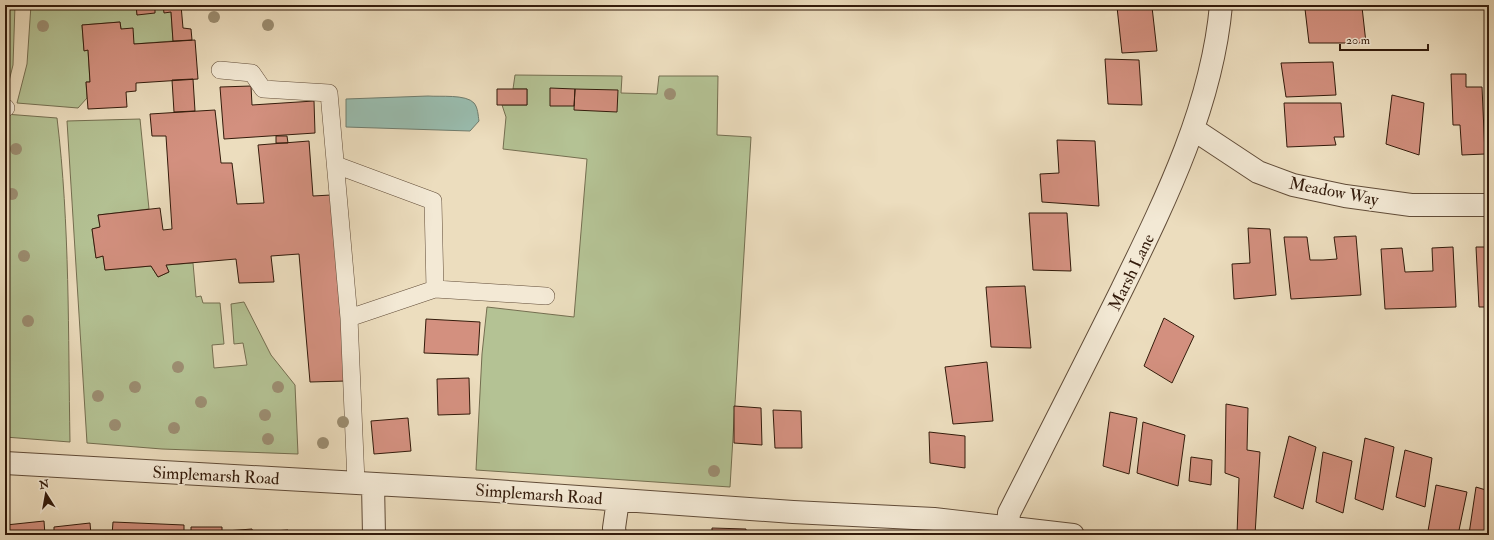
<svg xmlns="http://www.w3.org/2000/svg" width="1494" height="540" font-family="'IM FELL Double Pica',serif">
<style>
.green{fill:#b4c294;stroke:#746e50}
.water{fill:#99bcae;stroke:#707c6d}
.building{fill:#d3907f;stroke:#331b0b}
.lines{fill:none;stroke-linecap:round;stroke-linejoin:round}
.lane-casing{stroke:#614c38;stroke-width:18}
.street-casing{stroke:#614c38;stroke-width:24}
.lane{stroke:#f3e9d5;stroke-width:17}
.street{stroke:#f3e9d5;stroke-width:22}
.tree{fill:#9c8e72}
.labels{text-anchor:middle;stroke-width:3;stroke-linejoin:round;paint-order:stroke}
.street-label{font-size:17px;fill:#331b0b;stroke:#f3e9d5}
</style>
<rect width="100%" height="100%" fill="#ecddbe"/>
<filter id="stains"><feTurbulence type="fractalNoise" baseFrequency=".005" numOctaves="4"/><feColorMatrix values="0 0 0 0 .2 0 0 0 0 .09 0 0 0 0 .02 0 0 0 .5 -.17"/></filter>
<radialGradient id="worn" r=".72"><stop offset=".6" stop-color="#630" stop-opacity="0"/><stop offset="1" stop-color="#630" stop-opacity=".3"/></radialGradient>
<path class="green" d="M5 5H15L13 65 7 89 5 91Z
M31 5H136L137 15 155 5H163L171 12 173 41 134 44 121 29 120 22 82 25 84 50H88L90 82H86L87 98 78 108 17 103 27 64Z
M515 75 622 76 621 93 657 94 659 76H718L717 135 751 137 730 487 476 470 482 354 487 307 574 317 587 159 503 149 506 117 502 105H527V89H513Z
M5 114 57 118C70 225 68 334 70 442L5 437Z
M140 119 149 209 98 215 100 227 92 229 96 258 103 256 105 270 151 266 158 277 169 272 166 265 193 263 196 297 201 296 203 303H220L224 344 212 345 214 368 247 365 243 343 234 344 231 304 244 302 271 355 295 385 298 454 162 449 87 443 67 121Z"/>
<path class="water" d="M428 96C440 97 466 94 474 103 478 108 478 115 479 121L470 131 346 127V99Z"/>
<path class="building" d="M136 5H155V13L137 15Z
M163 5H181L183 28 191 29 192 40 173 41 171 12 164 13Z
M1117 7H1152L1157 51 1122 53Z
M1362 7 1366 43H1309L1305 9Z
M120 22 121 29 133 28 134 44 195 40 198 79 136 83V91L126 92 127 107 88 109 86 82H90L88 50 84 51 82 25Z
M1105 59 1139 60 1142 105 1108 104Z
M1333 62 1336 95 1286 97 1281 63Z
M1451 74H1466V87H1482L1485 154 1462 155 1460 125H1453Z
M193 79 195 111 174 112 172 80Z
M251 86 252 105 314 101 315 133 224 139 220 87Z
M550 88 575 89 574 106H550Z
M497 89H527V105H497Z
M575 89 618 90 617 112 574 110Z
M1392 95 1424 103 1419 155 1386 144Z
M1284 103H1341L1344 137H1334L1336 145 1287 147Z
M215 110 221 163H232L237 204 264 203 258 145 309 141 313 196 331 195 346 381 310 382 299 254 271 256 274 282 239 283 236 259 166 265 169 272 158 277 151 266 105 270 103 256 96 258 92 229 100 227 98 215 160 208 163 230 172 229 166 136H152L150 114Z
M276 136H287L288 143H276Z
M1057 140 1095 141 1099 206 1042 202 1040 174 1059 173Z
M1029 213H1067L1071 271 1033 270Z
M1248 228 1270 229 1276 295 1234 299 1232 264 1250 263Z
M1356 236 1361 295 1291 299 1284 237H1307L1310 260H1323L1337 259 1334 237Z
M1453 247 1456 307 1385 309 1381 249 1402 248 1405 272 1433 271 1432 248Z
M1476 247H1489V307H1479Z
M1025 286 1031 348 991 347 986 287Z
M1164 318 1194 336 1172 383 1144 366Z
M426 319 480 322 478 355 424 353Z
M987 362 993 421 953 424 945 367Z
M469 378 470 414 438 415 437 379Z
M1226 404 1248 408 1247 450 1260 452 1255 535H1237L1239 478 1225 473Z
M734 406 761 408 762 445 734 443Z
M773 410 801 411 802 448H775Z
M1110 412 1137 418 1129 474 1103 466Z
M408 418 411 451 374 454 371 421Z
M1143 422 1185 435 1178 486 1137 473Z
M929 432 965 436V468L930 463Z
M1289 436 1316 447 1303 509 1274 497Z
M1365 438 1394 447 1383 510 1355 499Z
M1405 450 1432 458 1425 507 1396 497Z
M1323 452 1352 461 1343 513 1316 502Z
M1191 457 1212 460 1211 485 1189 481Z
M1436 485 1467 492 1458 535H1440L1428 531Z
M1476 487 1489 491V535H1472L1469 534Z
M44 521 45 535H7L6 525Z
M113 522 184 525V535H112Z
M90 523 91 535H54V527Z
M191 527H222V535H191Z
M712 528 746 529V535H712Z
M252 529 253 535H226V531Z
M288 530 289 535H260L259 532Z
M324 531 325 535H295V534Z"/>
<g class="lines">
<g class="lane-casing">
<path id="lane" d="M220 70 252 73 263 89 329 93 349 318 356 482
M5 107 6 108
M336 165 433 201 435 289 349 318
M435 289 546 296"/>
</g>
<g class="street-casing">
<path id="street" d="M1193 129 1258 172 1293 185 1345 196 1411 205H1489
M5 463 481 490 793 512 934 519 1073 535
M373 484 374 535
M1008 527 1009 513C1047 438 1085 364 1122 289 1166 199 1212 106 1221 5
M615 535 614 528 618 500"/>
</g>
<use href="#lane" class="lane"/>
<use href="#street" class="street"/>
</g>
<g class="tree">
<circle cx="214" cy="17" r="6"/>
<circle cx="268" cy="25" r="6"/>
<circle cx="43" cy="26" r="6"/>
<circle cx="670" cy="94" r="6"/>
<circle cx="16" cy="149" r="6"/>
<circle cx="12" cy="194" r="6"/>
<circle cx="24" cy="256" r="6"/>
<circle cx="28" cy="321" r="6"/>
<circle cx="178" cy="367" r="6"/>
<circle cx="135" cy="387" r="6"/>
<circle cx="278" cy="387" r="6"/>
<circle cx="98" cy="396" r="6"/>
<circle cx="201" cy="402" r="6"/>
<circle cx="265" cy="415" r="6"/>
<circle cx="343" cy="422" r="6"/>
<circle cx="115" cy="425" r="6"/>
<circle cx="174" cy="428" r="6"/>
<circle cx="268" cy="439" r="6"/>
<circle cx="323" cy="443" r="6"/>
<circle cx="714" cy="471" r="6"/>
</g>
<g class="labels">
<g class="street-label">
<text transform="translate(1334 191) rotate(11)" y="6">Meadow Way</text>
<text transform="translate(1131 272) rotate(-64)" y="6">Marsh Lane</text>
<text transform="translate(216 475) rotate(3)" y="6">Simplemarsh Road</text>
<text transform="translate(539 494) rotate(4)" y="6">Simplemarsh Road</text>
</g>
</g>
<rect width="1494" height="540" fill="none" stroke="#ecddbe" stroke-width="20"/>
<rect x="6" y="6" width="1482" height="528" fill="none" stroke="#331b0b" stroke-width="2"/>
<rect x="10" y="10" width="1474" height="520" fill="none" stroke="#331b0b"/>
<g transform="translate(46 494) rotate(349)" stroke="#f3e9d5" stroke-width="3" paint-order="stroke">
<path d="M0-3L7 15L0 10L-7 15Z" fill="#331b0b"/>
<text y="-6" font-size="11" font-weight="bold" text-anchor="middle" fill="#331b0b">N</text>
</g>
<path d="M1340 44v6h88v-6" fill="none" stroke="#331b0b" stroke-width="2"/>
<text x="1346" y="44" font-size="12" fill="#331b0b" stroke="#f3e9d5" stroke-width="3" paint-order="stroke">20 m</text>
<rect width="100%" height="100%" filter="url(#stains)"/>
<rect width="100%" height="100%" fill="url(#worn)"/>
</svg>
